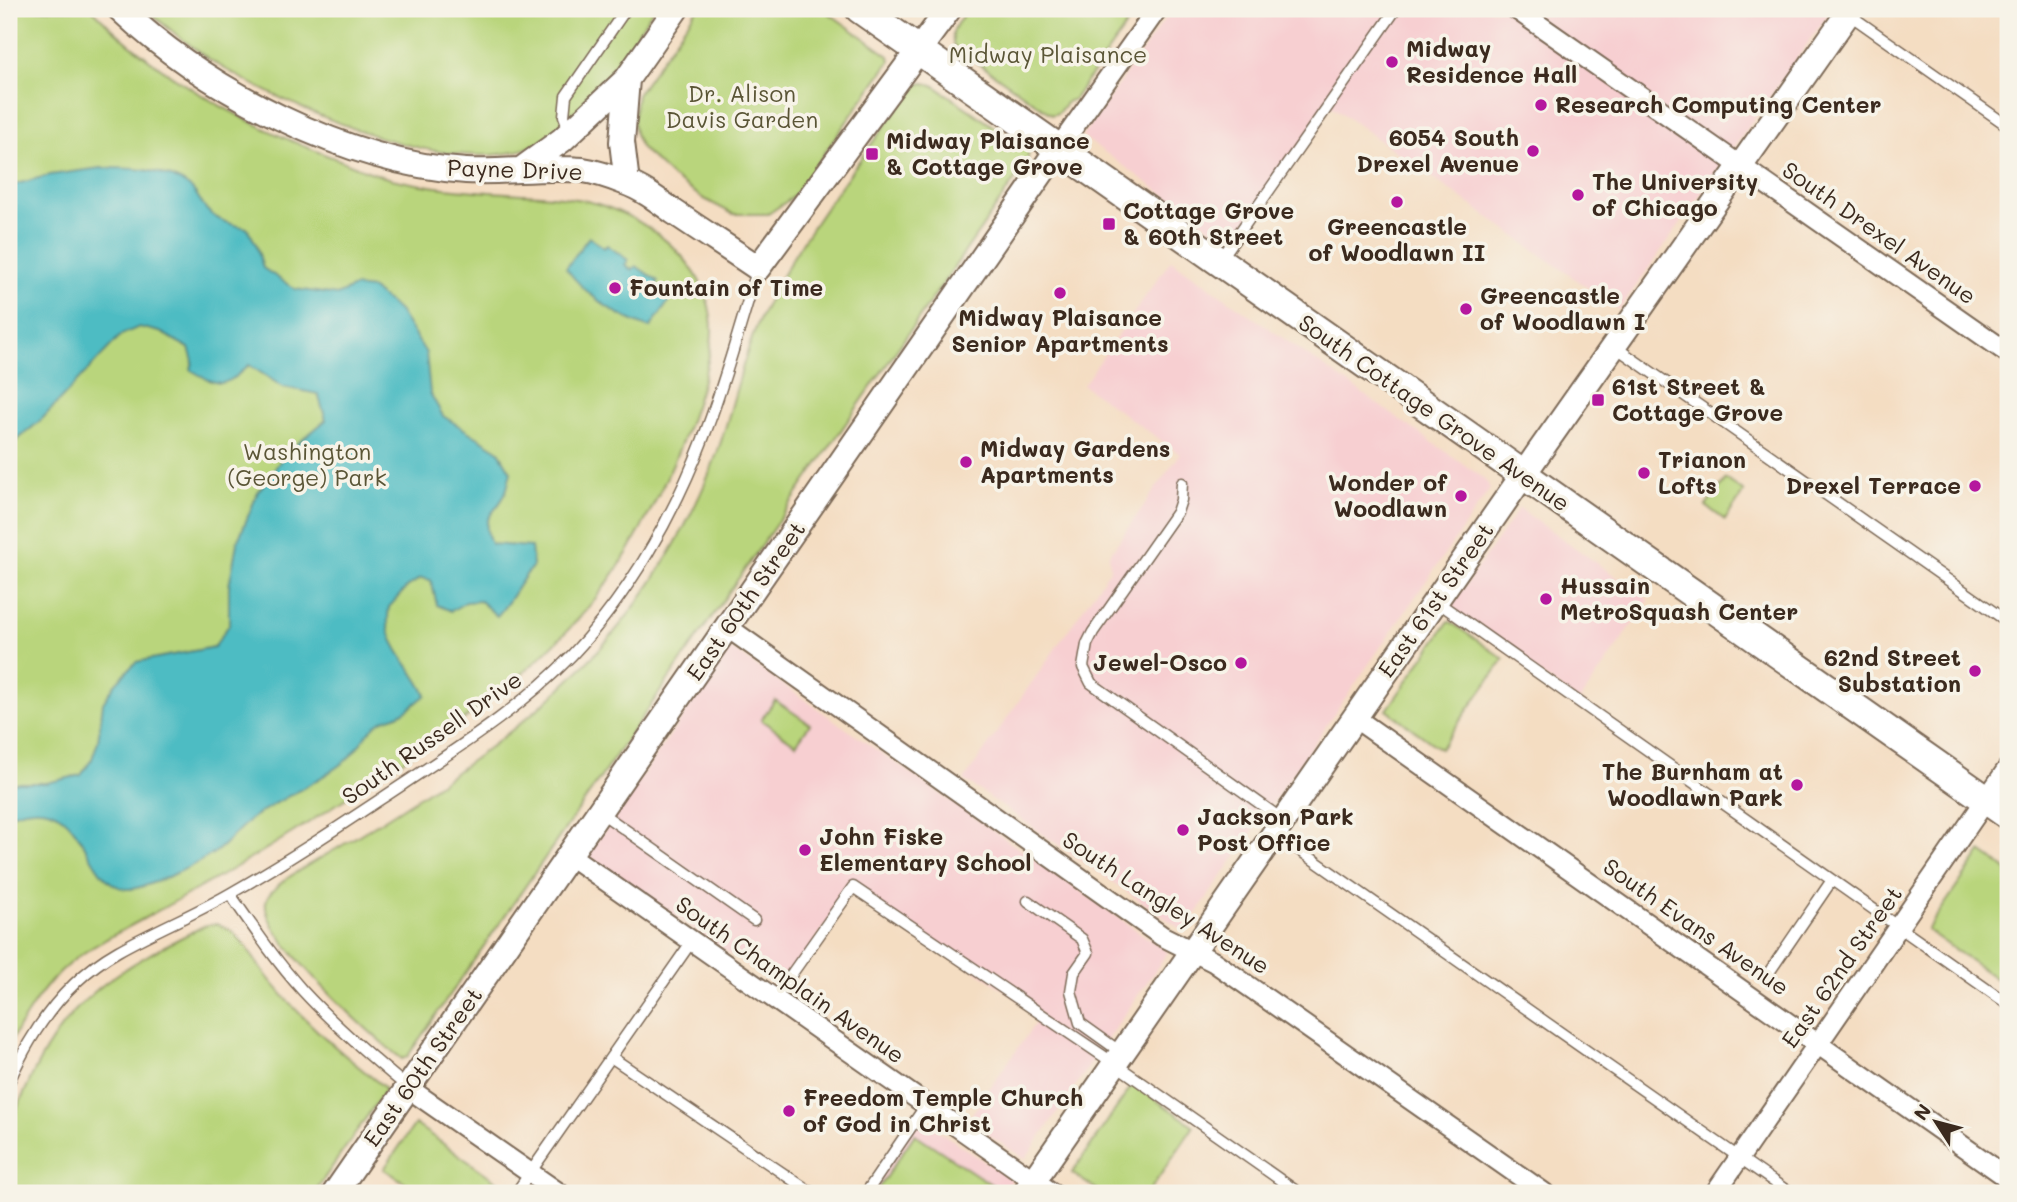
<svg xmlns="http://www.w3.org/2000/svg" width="2017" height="1202" font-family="Mali,sans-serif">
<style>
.built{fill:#f7cfd1}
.green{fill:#b9d57c;stroke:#7a804d;stroke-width:2}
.water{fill:#4ebcc3;stroke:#447370;stroke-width:2}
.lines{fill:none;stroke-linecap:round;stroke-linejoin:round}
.service-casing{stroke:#7c6957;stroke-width:13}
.minor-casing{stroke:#7c6957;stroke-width:23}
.tertiary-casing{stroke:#7c6957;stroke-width:28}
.secondary-casing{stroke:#7c6957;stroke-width:32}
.service{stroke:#fff;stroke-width:10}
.minor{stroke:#fff;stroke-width:19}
.tertiary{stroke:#fff;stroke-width:24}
.secondary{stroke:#fff;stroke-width:28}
.poi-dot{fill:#b5179e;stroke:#f7f3e8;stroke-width:2.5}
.labels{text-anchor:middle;stroke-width:7;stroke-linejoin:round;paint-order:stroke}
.poi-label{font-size:23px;font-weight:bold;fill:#3b2a1e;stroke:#f7f3e8;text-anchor:start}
.park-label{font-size:23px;fill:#5a5536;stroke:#f7f3e8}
.street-label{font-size:23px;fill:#3b2a1e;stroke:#f7f3e8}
</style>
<rect width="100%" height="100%" fill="#f7f3e8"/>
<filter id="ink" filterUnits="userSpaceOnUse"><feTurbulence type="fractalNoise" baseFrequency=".0143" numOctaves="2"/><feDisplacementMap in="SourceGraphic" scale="14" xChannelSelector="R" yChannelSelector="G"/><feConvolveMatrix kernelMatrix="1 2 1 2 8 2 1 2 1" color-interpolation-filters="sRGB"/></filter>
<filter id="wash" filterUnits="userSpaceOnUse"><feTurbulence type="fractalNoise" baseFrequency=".00686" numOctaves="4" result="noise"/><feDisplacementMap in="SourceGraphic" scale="28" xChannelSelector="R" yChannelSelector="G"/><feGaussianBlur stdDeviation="1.57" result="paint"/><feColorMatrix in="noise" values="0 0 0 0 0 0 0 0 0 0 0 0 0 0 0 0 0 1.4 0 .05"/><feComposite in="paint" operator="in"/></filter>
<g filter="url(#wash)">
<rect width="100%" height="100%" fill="#f4ddc2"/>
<path class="built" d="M1172 9H1832L1619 310 1330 105 1232 243 1082 136Z
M1171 260 1482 477 1488 484 1490 489 1184 931 964 780 1110 570 1109 555 1180 454 1083 385Z
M1519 508 1649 600 1579 702 1449 609Z
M730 648 1168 952 1025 1159 967 1121 1041 1015 853 887 781 989 587 856Z
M918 1117 1012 1180 1002 1193H866Z"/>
<path class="green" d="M9 9H92C158 78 244 124 334 158 353 165 372 174 392 179 430 188 468 191 507 193 534 195 561 195 587 201 642 215 703 256 711 317 715 340 707 365 701 387 684 445 659 498 629 550 569 652 469 718 372 781 327 811 283 840 236 867 205 885 174 902 143 919 111 937 79 951 54 978 36 997 22 1022 9 1044Z
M145 9H654C621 55 591 111 541 141 465 189 280 104 212 61 188 45 167 27 145 9Z
M697 9H823L889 56 890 61 793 197 768 214H733L704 199 672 177 641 148 635 134 633 122 637 95Z
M968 9H1138L1074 99 1067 102 1058 113 1052 115 954 46C949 30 959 21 968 9Z
M924 83 933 85 1029 151 1027 162 407 1057 402 1059C374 1038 260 935 266 902 269 883 324 857 341 846 427 794 523 731 592 657 644 603 690 527 716 456 733 410 741 360 761 316 799 236 859 163 910 91L916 85Z
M1726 479 1744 492 1725 520 1706 506Z
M1449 621 1504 659 1440 749 1387 710Z
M775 700 810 724 796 744 761 720Z
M1981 852 2008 871V987L1927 930Z
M215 924C237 928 245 946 257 963 292 1012 337 1050 384 1087L385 1090 381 1096 314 1193H9C9 1174 7 1153 9 1134 10 1119 20 1103 26 1089 65 997 120 968 204 926Z
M1133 1084 1194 1126 1148 1193H1101L1072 1173Z
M415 1124 509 1190 507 1193H421L384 1169Z
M915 1134 995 1187 990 1193H882L877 1190Z"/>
<path class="water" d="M101 168C132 168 165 168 191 188 198 194 201 204 207 210 217 221 233 225 247 228L256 244 263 268 295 289 337 295 354 287 372 289 399 311 426 353 430 393 443 416 498 450 511 472C509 479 508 487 505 494 495 516 479 514 491 544L531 547 533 566C519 582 511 601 497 616L480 601 466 602 451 611 437 605 431 580 421 578 407 587 389 607C388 614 387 624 389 631 396 655 416 672 426 695 418 701 409 710 400 714 394 717 386 718 380 722 366 731 358 751 345 761 319 782 286 796 258 814 241 824 230 842 214 853 199 863 143 891 126 889 80 883 87 783 9 815V783H46L81 775 92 759 98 741 103 703 115 684 136 662 214 647 229 625V586L237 543 258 492 286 453 326 420 318 394 283 387 249 365C223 388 222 388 191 370L193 361 189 348 160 332 139 327 121 335 42 419 9 447V186L50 175Z
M589 237 604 248 607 245 628 260 625 265 632 270 636 266 658 281 656 285 672 297 650 328C618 317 586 296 566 268Z"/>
</g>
<g filter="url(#ink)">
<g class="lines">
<g class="service-casing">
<path id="service" d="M1847 13 2008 126
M570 132 564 116 566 96 626 9
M1221 259 1396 9
M1614 346 2008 622
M1182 483 1181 500 1177 512 1093 632 1087 644 1083 667 1091 683 1283 820
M1436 601 2008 1004
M600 812 754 920
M1275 833 1790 1193
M230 894C253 927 275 960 302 990 334 1025 370 1056 406 1086
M1028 901 1082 939 1088 953 1074 973 1071 991 1080 1023 1122 1053
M1770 971 1832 880
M774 999 853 887 1115 1064 1299 1193
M611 1057 812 1193
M9 1082C32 1029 67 980 118 951 155 930 195 914 231 893 290 860 346 822 402 785 462 745 522 707 572 655 629 594 673 517 703 439 725 383 740 325 758 268
M516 1193 692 941
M866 1193 926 1105"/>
</g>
<g class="minor-casing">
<path id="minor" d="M1516 9 2008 353
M1058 149 1157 9
M727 627 1162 936 1214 962 1544 1193
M1355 718 2008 1178
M569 855 1052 1193
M408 1088 559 1193
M1715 1193 2008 768"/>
</g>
<g class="tertiary-casing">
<path id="tertiary" d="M120 9C207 91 346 163 466 171 505 173 544 166 583 170 596 172 611 177 624 182 642 188 659 201 674 212 702 231 730 249 758 268L949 9
M627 79 622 142 627 183
M522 169 562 140 627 79 676 9
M335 1193 1058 149
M1025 1193 1523 475 1851 9"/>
</g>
<g class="secondary-casing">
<path id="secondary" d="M860 9 2008 815"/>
</g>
<use href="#service" class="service"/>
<use href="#minor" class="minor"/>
<use href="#tertiary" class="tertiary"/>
<use href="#secondary" class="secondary"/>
</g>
</g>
<g class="poi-dot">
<circle cx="1392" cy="62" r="7"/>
<circle cx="1541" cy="105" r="7"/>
<circle cx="1533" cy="151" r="7"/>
<rect x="865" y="147" width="14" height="14" rx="3.5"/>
<circle cx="1578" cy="195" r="7"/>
<circle cx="1397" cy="202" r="7"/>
<rect x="1102" y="217" width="14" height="14" rx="3.5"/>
<circle cx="615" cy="288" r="7"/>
<circle cx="1060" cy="293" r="7"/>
<circle cx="1466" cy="309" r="7"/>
<rect x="1591" y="393" width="14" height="14" rx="3.5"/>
<circle cx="966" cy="462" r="7"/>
<circle cx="1644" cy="473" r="7"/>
<circle cx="1975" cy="486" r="7"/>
<circle cx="1461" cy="496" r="7"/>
<circle cx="1546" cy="599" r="7"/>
<circle cx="1241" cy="663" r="7"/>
<circle cx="1975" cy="671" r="7"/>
<circle cx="1797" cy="785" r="7"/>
<circle cx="1183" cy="830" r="7"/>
<circle cx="805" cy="850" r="7"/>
<circle cx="789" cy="1111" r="7"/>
</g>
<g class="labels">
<g class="poi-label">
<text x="1406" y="57">Midway<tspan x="1406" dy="26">Residence Hall</tspan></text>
<text x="1555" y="113">Research Computing Center</text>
<text x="1519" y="146" text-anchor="end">6054 South<tspan x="1519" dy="26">Drexel Avenue</tspan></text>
<text x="886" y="149">Midway Plaisance<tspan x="886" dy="26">&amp; Cottage Grove</tspan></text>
<text x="1592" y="190">The University<tspan x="1592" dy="26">of Chicago</tspan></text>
<text x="1123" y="219">Cottage Grove<tspan x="1123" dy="26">&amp; 60th Street</tspan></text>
<text x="1397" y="235" text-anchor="middle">Greencastle<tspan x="1397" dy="26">of Woodlawn II</tspan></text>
<text x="629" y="296">Fountain of Time</text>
<text x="1480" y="304">Greencastle<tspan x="1480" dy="26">of Woodlawn I</tspan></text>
<text x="1060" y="326" text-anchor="middle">Midway Plaisance<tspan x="1060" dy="26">Senior Apartments</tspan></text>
<text x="1612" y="395">61st Street &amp;<tspan x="1612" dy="26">Cottage Grove</tspan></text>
<text x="980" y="457">Midway Gardens<tspan x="980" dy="26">Apartments</tspan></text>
<text x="1658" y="468">Trianon<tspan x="1658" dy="26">Lofts</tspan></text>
<text x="1447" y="491" text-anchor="end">Wonder of<tspan x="1447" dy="26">Woodlawn</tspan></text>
<text x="1961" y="494" text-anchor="end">Drexel Terrace</text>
<text x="1560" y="594">Hussain<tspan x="1560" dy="26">MetroSquash Center</tspan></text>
<text x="1961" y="666" text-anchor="end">62nd Street<tspan x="1961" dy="26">Substation</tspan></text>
<text x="1227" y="671" text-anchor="end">Jewel-Osco</text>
<text x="1783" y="780" text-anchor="end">The Burnham at<tspan x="1783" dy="26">Woodlawn Park</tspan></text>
<text x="1197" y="825">Jackson Park<tspan x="1197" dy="26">Post Office</tspan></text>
<text x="819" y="845">John Fiske<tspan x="819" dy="26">Elementary School</tspan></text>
<text x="803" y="1106">Freedom Temple Church<tspan x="803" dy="26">of God in Christ</tspan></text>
</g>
<g class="park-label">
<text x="1048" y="63">Midway Plaisance</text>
<text x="742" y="102">Dr. Alison<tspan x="742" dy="26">Davis Garden</tspan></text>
<text x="307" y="460">Washington<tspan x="307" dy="26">(George) Park</tspan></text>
</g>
<g class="street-label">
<text transform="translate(515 170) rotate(2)" y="8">Payne Drive</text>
<text transform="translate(1879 233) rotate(35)" y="8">South Drexel Avenue</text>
<text transform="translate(1434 413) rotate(35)" y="8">South Cottage Grove Avenue</text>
<text transform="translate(1436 600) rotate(-55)" y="8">East 61st Street</text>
<text transform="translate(746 601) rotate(-55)" y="8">East 60th Street</text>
<text transform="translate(432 738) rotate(-35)" y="8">South Russell Drive</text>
<text transform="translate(1166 903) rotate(33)" y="8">South Langley Avenue</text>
<text transform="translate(1696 927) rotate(35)" y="8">South Evans Avenue</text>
<text transform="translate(1842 967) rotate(-55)" y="8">East 62nd Street</text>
<text transform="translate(790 980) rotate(35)" y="8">South Champlain Avenue</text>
<text transform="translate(423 1067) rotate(-55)" y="8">East 60th Street</text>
</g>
</g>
<rect width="2017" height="1202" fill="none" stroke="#f7f3e8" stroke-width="35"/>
<g transform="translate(1936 1122) rotate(306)" stroke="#f7f3e8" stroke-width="5" paint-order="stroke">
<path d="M0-5L12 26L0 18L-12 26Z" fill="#3b2a1e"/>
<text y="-10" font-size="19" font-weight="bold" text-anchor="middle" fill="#3b2a1e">N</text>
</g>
</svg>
